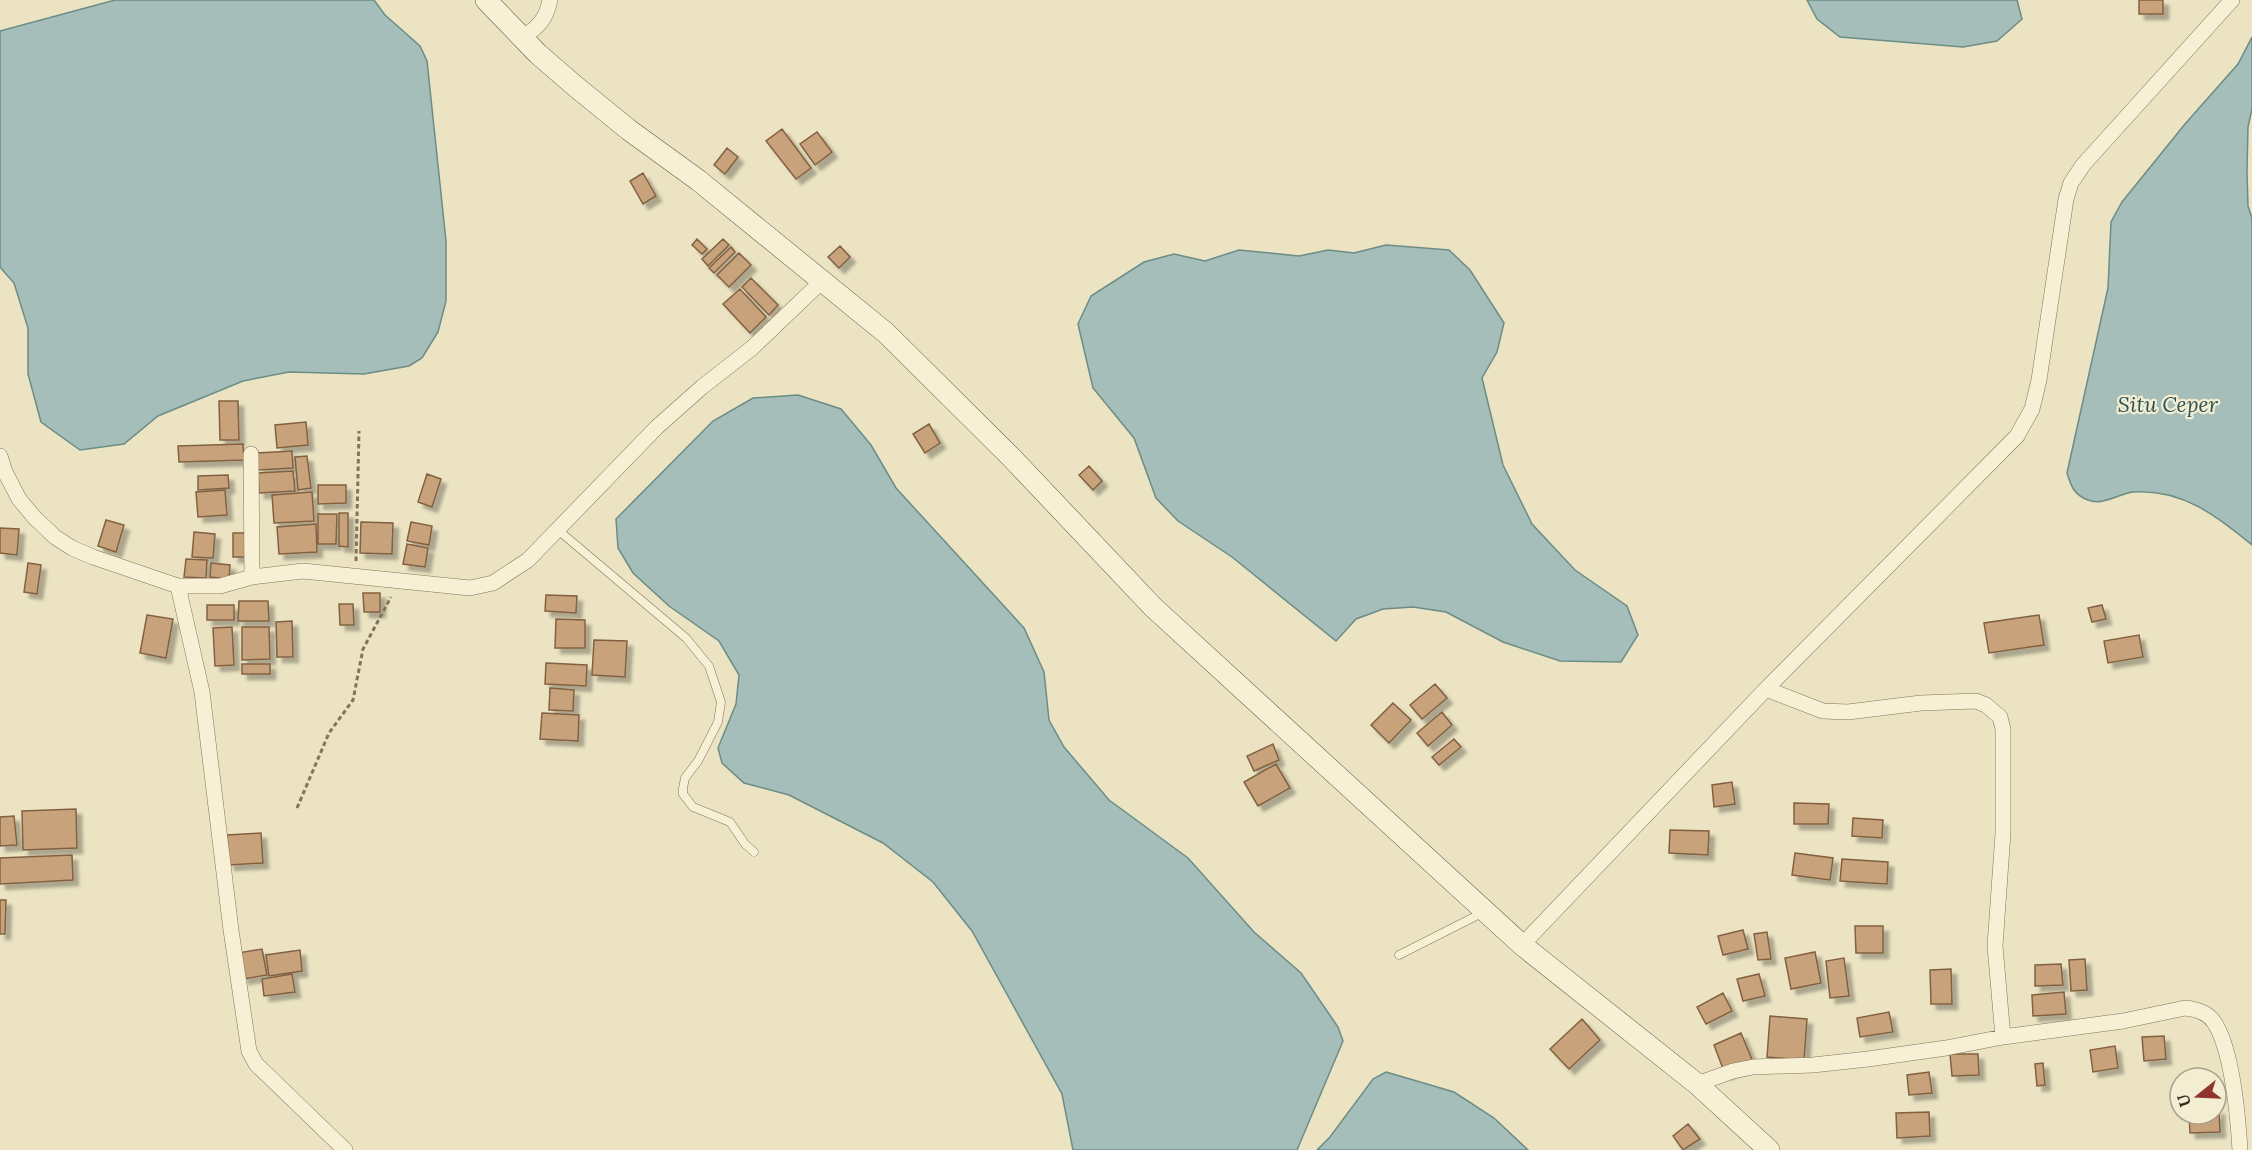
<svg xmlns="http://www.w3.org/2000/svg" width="2252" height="1150" font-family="Lora,serif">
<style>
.water{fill:#a5beb9;stroke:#6c8c87;stroke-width:1.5}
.building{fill:#c8a27a;stroke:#826142;stroke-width:1.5;filter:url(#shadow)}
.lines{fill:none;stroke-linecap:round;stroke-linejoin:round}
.lane-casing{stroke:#84755a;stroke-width:9}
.street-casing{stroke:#84755a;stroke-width:16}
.secondary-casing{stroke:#66563e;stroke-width:22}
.path{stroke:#84755a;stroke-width:3;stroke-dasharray:4.5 3;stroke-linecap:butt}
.lane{stroke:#f7f0d5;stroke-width:8}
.street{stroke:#f7f0d5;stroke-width:15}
.secondary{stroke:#f7f0d5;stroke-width:21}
.labels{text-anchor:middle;stroke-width:4.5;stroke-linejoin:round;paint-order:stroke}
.water-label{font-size:21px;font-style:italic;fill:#2e5354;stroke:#f3edd2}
</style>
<defs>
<filter id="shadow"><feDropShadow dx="5.5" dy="5.5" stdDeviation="1.5" flood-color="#0004"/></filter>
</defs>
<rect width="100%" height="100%" fill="#ebe3c2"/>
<path class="water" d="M115 0H374L385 15 420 46 427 61 446 241V301L438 332 422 358 409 366 364 374 289 372 243 381 158 416 124 444 80 450 41 422 28 374V328L14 283 0 267V31Z
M1807 0H2017L2022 19 1997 41 1963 47 1840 37 1817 19Z
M2252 37V109L2248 127 2247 171 2248 206 2252 218V545C2217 516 2181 488 2133 492 2118 494 2102 506 2088 500 2074 495 2071 486 2067 473L2108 288 2111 222 2122 202 2185 124 2238 64Z
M1386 245 1449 250 1470 270 1504 323 1497 352 1482 378 1503 465 1532 524 1575 570 1627 606 1638 635 1621 662 1560 661 1503 642 1446 612 1413 607 1383 609 1356 619 1336 641 1232 557 1178 521 1156 498 1134 438 1093 388 1078 324 1091 296 1144 262 1174 254 1205 261 1239 250 1299 256 1328 250 1354 253Z
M798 395 841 409 871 445 896 488 1024 628 1044 672 1049 720 1064 747 1109 800 1188 858 1254 932 1301 973 1338 1027 1343 1041 1297 1150H1073L1062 1094 972 931 933 882 883 843 789 795 744 783 722 763 718 748 736 704 739 675 719 641 669 606 633 573 618 548 616 519 713 421 753 398Z
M1386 1072 1454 1092 1494 1118 1528 1150H1317L1330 1137 1373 1079Z"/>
<path class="building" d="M2139 0H2163V14H2139Z
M782 129 811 168 796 179 766 141Z
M817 132 832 152 815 165 800 144Z
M727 148 738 157 725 174 714 165Z
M643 173 656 196 643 204 630 181Z
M697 239 707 249 702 254 692 245Z
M723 239 729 245 708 266 702 259Z
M840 246 850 257 839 268 828 257Z
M731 247 735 252 714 273 709 268Z
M739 253 751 265 729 287 717 275Z
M751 278 778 305 769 315 742 287Z
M740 289 766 317 750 333 723 304Z
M219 401H238L239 440H220Z
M306 422 308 445 277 448 275 425Z
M929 424 940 443 925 453 913 434Z
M243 444 244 460 179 462 178 446Z
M292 451 293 468 258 470 257 453Z
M307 456 311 488 298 490 295 457Z
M1089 466 1102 481 1093 490 1079 475Z
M293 471 295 491 259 493 258 473Z
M427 474 441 479 432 507 418 502Z
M228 475 229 488 198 490V476Z
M318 485H346V503L318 504Z
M225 490 227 515 198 517 196 492Z
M312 492 314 521 274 523 272 495Z
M339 513H348V547L339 546Z
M318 514H337L336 544H318Z
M106 520 124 525 116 552 98 546Z
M361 522 393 523 392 554 360 553Z
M411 522 432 526 429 545 407 541Z
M316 524 317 552 279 554 277 527Z
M0 528 19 529 17 555 0 553Z
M194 532 215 534 213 558 192 557Z
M233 533H247V557H233Z
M407 544 428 548 425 567 403 564Z
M186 559 207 560 206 578 184 577Z
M28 563 41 565 37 594 24 592Z
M211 563 230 565 229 579 210 577Z
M363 593H380V612H364Z
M546 595 577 596 576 613 545 611Z
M239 601H268L269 621H238Z
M339 604H353L354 625H340Z
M207 605H234V620H207Z
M2102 605 2106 619 2092 622 2088 608Z
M147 615 173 619 166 658 140 653Z
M2039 615 2044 645 1989 653 1984 623Z
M556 619 585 620V648H555Z
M292 621 293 657H277L276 622Z
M232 627 234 665 215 666 213 628Z
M242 627H269L270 659 242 660Z
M2139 635 2143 657 2108 663 2104 641Z
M594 640 627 641 625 677 592 675Z
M546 663 587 665 586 686 545 684Z
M242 664H270V674H242Z
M1435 684 1447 698 1422 719 1410 705Z
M550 688 574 690 573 711 549 710Z
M1393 703 1411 720 1389 743 1371 725Z
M1442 712 1452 725 1428 746 1417 733Z
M542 713 579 715 578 741 540 739Z
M1454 739 1461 747 1439 765 1432 757Z
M1273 744 1279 760 1254 771 1247 756Z
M1276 764 1290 788 1258 806 1244 782Z
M1732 782 1735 804 1714 807 1712 785Z
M1794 803 1829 804 1828 824H1794Z
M76 809 77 848 23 850 22 811Z
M14 816 17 845 0 846V817Z
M1853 818 1883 820 1882 838 1852 836Z
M1670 830 1709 831 1708 855 1669 853Z
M261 833 263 863 229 865 227 835Z
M1795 853 1833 858 1830 880 1792 875Z
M72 855 73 880 0 884V858Z
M1842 859 1888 862 1887 884 1840 881Z
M0 900H6L5 934H0Z
M1855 926H1883V953H1856Z
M1743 930 1748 949 1723 955 1718 936Z
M1767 932 1771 959 1758 960 1754 934Z
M262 949 267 975 243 979 238 953Z
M300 950 302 971 269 976 266 955Z
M1815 952 1821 983 1791 989 1785 958Z
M1844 958 1849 996 1830 998 1826 961Z
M2085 959 2087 990 2071 991 2069 960Z
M2061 964 2063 985 2035 986V965Z
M1951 969 1952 1004H1931L1930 970Z
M292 974 295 992 264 996 262 979Z
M1759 974 1765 996 1743 1001 1737 979Z
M2064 992 2066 1014 2033 1016 2032 995Z
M1723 993 1732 1011 1706 1024 1697 1007Z
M1889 1012 1893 1032 1860 1037 1857 1018Z
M1770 1016 1807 1019 1804 1060 1767 1057Z
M1582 1019 1600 1040 1569 1069 1550 1049Z
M1741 1033 1753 1062 1725 1074 1714 1045Z
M2164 1036 2166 1059 2144 1061 2142 1037Z
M2115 1046 2118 1068 2093 1072 2090 1050Z
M1950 1054H1978L1979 1075 1952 1076Z
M2043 1063 2045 1085 2037 1086 2035 1064Z
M1929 1072 1932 1093 1909 1095 1907 1075Z
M2216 1109H2219L2220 1132 2190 1133 2189 1114H2216Z
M1929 1112 1930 1136 1897 1138 1896 1113Z
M1688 1124 1700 1139 1683 1150 1673 1136Z"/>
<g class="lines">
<g class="lane-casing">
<path id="lane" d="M558 530 686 638 709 666 721 702 718 722 698 761 685 778 683 788V794L693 807 730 822 745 844 754 852
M1399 955 1482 913"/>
</g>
<g class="street-casing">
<path id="street" d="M522 38C538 27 546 20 550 0
M251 454 252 577
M0 456 5 472 19 499 34 517 55 537 72 548 93 557 178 586H220L252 577 303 571 470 588 493 583 528 560 657 427 702 387 752 348 821 282
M178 586 202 692 231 930 249 1051 256 1064 345 1150
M1522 945 1766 689 2017 436 2032 409 2039 380 2066 199 2071 183 2083 165 2232 0
M2003 1037 2123 1021 2185 1008C2196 1009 2208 1013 2214 1022 2232 1049 2238 1117 2240 1150
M1697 1084 1733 1071 1753 1067 1813 1065 1868 1059 1946 1048 2003 1037 1995 946 2003 833V729L2000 717 1986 705 1976 701 1921 703 1848 712 1823 711 1766 689"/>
</g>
<g class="secondary-casing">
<path id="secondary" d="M486 0 538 54 575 86 629 130 698 180 886 333 1011 457 1153 607 1522 945 1697 1084 1769 1150"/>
</g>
<path class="path" d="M356 561 359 431
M297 808 329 733 353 700 363 649 391 597"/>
<use href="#lane" class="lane"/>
<use href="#street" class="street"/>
<use href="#secondary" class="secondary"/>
</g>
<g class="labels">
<g class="water-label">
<text x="2168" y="412">Situ Ceper</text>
</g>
</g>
<g transform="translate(2198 1096) rotate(252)"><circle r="28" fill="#f3edd2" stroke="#a79f8a" stroke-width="1.5"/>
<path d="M0-4.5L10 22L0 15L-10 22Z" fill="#90362e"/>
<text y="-9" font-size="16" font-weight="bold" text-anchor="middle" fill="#352b1e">U</text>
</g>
</svg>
